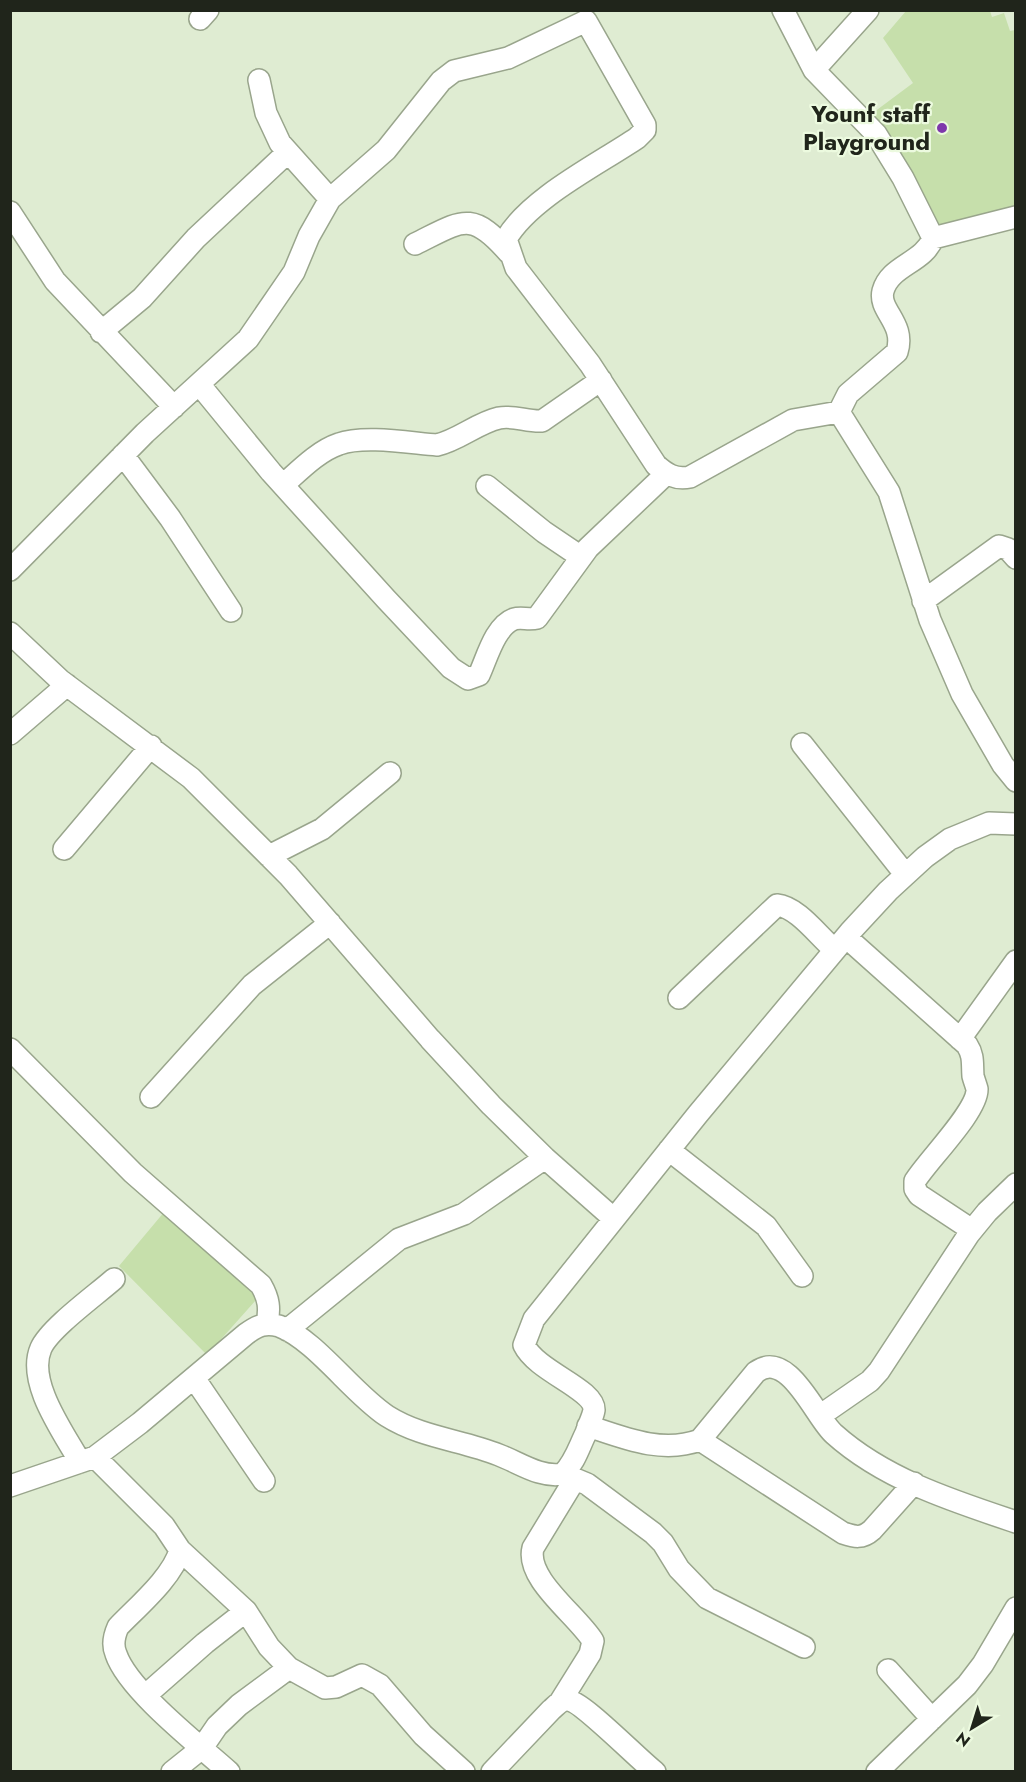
<svg xmlns="http://www.w3.org/2000/svg" width="1026" height="1782" font-family="Jost,sans-serif">
<style>
.pitch{fill:#c6dfab}
.lines{fill:none;stroke-linecap:round;stroke-linejoin:round}
.minor-casing{stroke:#99a58c;stroke-width:24}
.minor{stroke:#fff;stroke-width:21}
.poi-dot{fill:#7e38ab;stroke:#ecfadf;stroke-width:2}
.labels{text-anchor:middle;stroke-width:4.5;stroke-linejoin:round;paint-order:stroke}
.poi-label{font-size:24px;font-weight:bold;fill:#20251b;stroke:#ecfadf;text-anchor:end}
</style>
<rect width="100%" height="100%" fill="#dfecd2"/>
<path class="pitch" d="M906 11H990L992 17 1004 13 1010 31 1015 30V221L935 238 862 121 913 83 883 38Z
M170 1205 264 1291 207 1355 119 1266Z"/>
<g class="lines">
<g class="minor-casing">
<path id="minor" d="M783 10 814 70 876 134 903 178 933 238C924 263 890 265 883 291 878 311 906 323 897 352L848 394 839 412 889 492 930 620 962 694 1003 765 1016 781
M200 19 208 10
M814 70 868 10
M259 80 266 113 280 143 330 199
M10 212 55 281 174 407
M933 238 1016 217
M415 244C462 221 471 209 509 253
M101 332 142 298 196 238 288 152
M199 384 271 472 386 599 451 668 468 679 479 675C487 658 495 626 514 619 521 617 529 620 537 618L588 548 666 474
M123 455 170 518 231 611
M283 485C299 471 318 451 339 444 364 435 410 443 437 445 459 440 477 423 499 418 514 415 527 422 542 421L601 380
M487 486 544 532 581 557
M10 570 145 433 248 339 294 272 309 236 330 199 386 150 441 81 454 71 508 58 586 21 645 125V130L637 138C597 165 530 198 506 239L516 268 590 364 656 465C666 474 675 480 690 477L793 420 839 412
M923 601 999 546 1008 549 1016 558
M10 633 60 680 191 778 288 875 430 1039 491 1105 545 1158 613 1218
M10 734 67 685
M802 744 905 874
M64 849 151 746
M269 856 322 829 390 773
M846 937 967 1045C974 1056 972 1063 973 1076 974 1080 976 1085 977 1089 978 1111 927 1161 915 1181V1189L919 1195 972 1230
M679 998 777 905C798 907 819 937 835 950
M960 1039 1016 961
M10 1049 133 1173 261 1285C269 1299 270 1308 267 1324
M151 1097 252 985 330 923
M669 1150 766 1226 802 1276
M287 1330 399 1239 464 1214 545 1158
M194 1378 264 1481
M821 1415 870 1381 879 1371 969 1234 987 1212 1016 1184
M588 1426C624 1438 662 1454 700 1440L756 1372C789 1348 816 1419 834 1434 884 1479 953 1501 1016 1522
M700 1440 843 1533C855 1537 862 1539 872 1530L914 1483
M95 1457 164 1526 180 1550C173 1577 137 1607 118 1627 114 1636 112 1645 116 1654 128 1690 199 1745 229 1772
M80 1462C64 1433 26 1382 41 1348 50 1328 96 1295 114 1279
M563 1474 587 1484 653 1533 663 1543 679 1569 707 1598 804 1647
M10 1486 95 1457 140 1423 246 1334C257 1326 265 1322 279 1326 316 1340 352 1393 387 1416 422 1438 462 1440 499 1455 520 1463 540 1478 563 1474 575 1462 579 1447 586 1433 588 1426 593 1417 594 1410 595 1389 537 1372 524 1345L534 1319 698 1114 850 932 888 891 925 857 950 839 989 823 1016 824
M180 1550 246 1611 269 1647 289 1668 325 1688 336 1687 362 1675 380 1685 423 1735 464 1772
M888 1670 932 1719
M146 1695 205 1643 246 1611
M560 1702 590 1654 593 1641C577 1615 525 1579 533 1548L575 1479
M172 1772 202 1748 217 1726 239 1705 289 1668
M492 1772 551 1710C556 1706 560 1700 567 1700 581 1700 638 1759 655 1772
M877 1772 967 1685 983 1664 1016 1608"/>
</g>
<use href="#minor" class="minor"/>
</g>
<circle class="poi-dot" cx="942" cy="128" r="6"/>
<g class="labels">
<g class="poi-label">
<text x="930" y="122">Younf staff<tspan x="930" dy="28">Playground</tspan></text>
</g>
</g>
<rect width="1026" height="1782" fill="none" stroke="#20251b" stroke-width="24"/>
<g transform="translate(972 1728) rotate(218)" stroke="#ecfadf" stroke-width="4.5" paint-order="stroke">
<path d="M0-4.5L10 22L0 15L-10 22Z" fill="#20251b"/>
<text y="-9" font-size="16" font-weight="bold" text-anchor="middle" fill="#20251b">N</text>
</g>
</svg>
